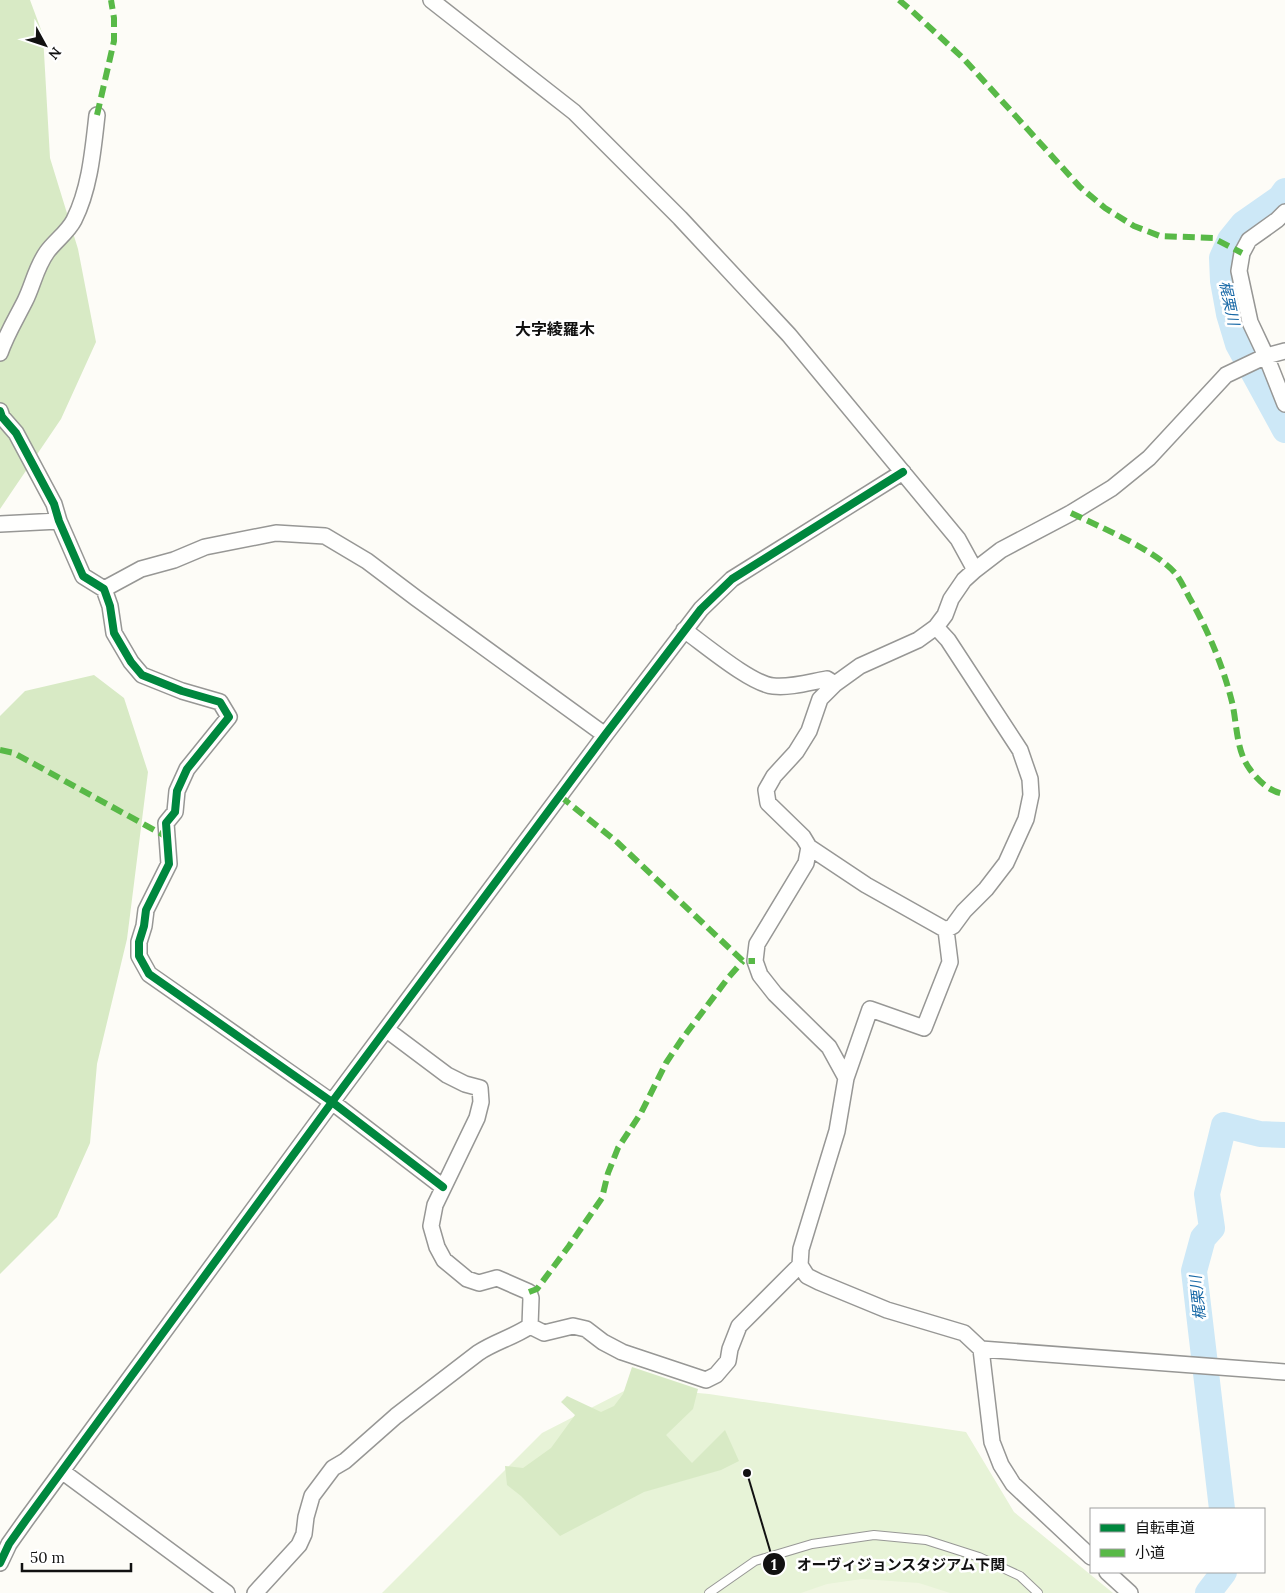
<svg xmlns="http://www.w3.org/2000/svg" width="1285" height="1593" font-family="Lora,'Noto Sans JP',serif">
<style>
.green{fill:#e7f3d7}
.forest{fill:#d8eac5}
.pitch{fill:#f0f6e1}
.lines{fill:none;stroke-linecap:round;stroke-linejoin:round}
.river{stroke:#cde8f7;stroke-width:26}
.service-casing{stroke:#979795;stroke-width:10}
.minor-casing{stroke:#979795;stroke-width:18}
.service{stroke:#fffffe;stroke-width:8}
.minor{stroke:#fffffe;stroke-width:15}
.quiet{stroke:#58b947;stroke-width:6;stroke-dasharray:12 6;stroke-linecap:butt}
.cycleway-casing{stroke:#fff;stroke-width:11}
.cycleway{stroke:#00873e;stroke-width:8}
.labels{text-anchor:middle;stroke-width:5;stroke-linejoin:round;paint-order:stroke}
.water-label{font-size:15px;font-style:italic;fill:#1768a6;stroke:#fff}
.quarter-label{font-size:16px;font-weight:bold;fill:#111;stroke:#fff}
.leader{fill:none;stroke:#111;stroke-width:2}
.callout-dot{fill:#111;stroke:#fff;stroke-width:2}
.mark-label{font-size:15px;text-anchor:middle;font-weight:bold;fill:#fff}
.callout-label{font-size:15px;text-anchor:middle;font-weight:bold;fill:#111;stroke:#fff;stroke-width:5;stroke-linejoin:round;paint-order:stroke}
</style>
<rect width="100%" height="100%" fill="#fdfcf7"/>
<path class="green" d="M632 1387 709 1394 966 1432 1014 1512 1113 1593H382L542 1433Z"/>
<path class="forest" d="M0 0H30L43 35 50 158 78 249 96 342 61 419 0 509Z
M94 675 124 698 148 772 127 939 97 1064 90 1143 57 1217 0 1274V716L25 691Z
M632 1367 698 1389 693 1409 666 1435 692 1463 725 1430 739 1461 721 1470 644 1492 560 1536 521 1496 507 1485 505 1466 523 1468 551 1448 575 1415 561 1402 567 1396 601 1412 614 1406 623 1394Z"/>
<path class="pitch" d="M862 1579 919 1583 950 1593H801L827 1584Z"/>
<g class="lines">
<path class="river" d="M1285 191 1280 198 1243 224 1230 240 1222 258 1223 281 1229 314 1238 344 1285 430
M1222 1509 1194 1271 1203 1238 1212 1228 1207 1194 1224 1125 1260 1134 1285 1135
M1208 1593 1224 1572"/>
<g class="service-casing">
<path id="service" d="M709 1593 755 1561 812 1544 874 1535 926 1540 979 1557 1020 1576 1038 1593"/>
</g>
<g class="minor-casing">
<path id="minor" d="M431 0 574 112 680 218 789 335 958 539 975 570
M1285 212 1277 220 1249 240 1242 253 1239 271 1250 322 1266 356 1285 404
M0 353C6 335 16 319 25 301 33 285 36 267 47 252 55 241 68 232 74 220 90 188 93 150 97 115
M0 411 2 417 16 433 54 504 59 521 83 576 104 589 110 606 114 633 131 662 142 675 182 691 220 702 229 717 187 769 177 791 175 812 166 823 169 864 146 910 144 926 139 942V956L149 974 332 1102 443 1187
M0 524 59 521
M104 589 141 569 174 560 205 547 276 533 325 536 367 561 416 598 605 735
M936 627 948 640 1020 750 1030 779 1031 795 1026 819 1006 863 986 889 964 911 953 926 946 930
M684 630C704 644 751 684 773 686 791 688 810 682 827 679L835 684
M809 847 806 863 757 944 755 961 760 975 775 994 829 1047 846 1078
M946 930 866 885 809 847 803 837 768 803 766 790 774 776 796 752 809 731 820 699 835 684 860 666 918 640 936 627 945 615 951 599 964 580 975 570 1001 550 1071 513 1112 488 1149 458 1226 375 1266 356 1285 351
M387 1030 447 1075 465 1084 480 1088 481 1102 477 1118 435 1205 431 1226 437 1247 444 1260 467 1279 479 1283 497 1278 529 1292 531 1298 530 1326
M800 1265 807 1276 819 1282 887 1310 964 1333 981 1349 992 1442 1001 1465 1013 1484 1091 1557
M530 1326 544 1333 573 1326 586 1329 603 1342 622 1352 706 1380 716 1375 728 1361 730 1349 739 1326 800 1265 801 1249 837 1131 846 1078 870 1009 924 1028 950 962 946 930
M981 1349 1285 1372
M63 1472 227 1593
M0 1563 9 1544 26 1520 332 1102 605 735 701 609 732 579 903 472
M1107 1572 1130 1593
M255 1593 299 1545 304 1534 306 1517 312 1496 333 1468 345 1461 396 1416 478 1353C494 1342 514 1337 530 1326"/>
</g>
<use href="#service" class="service"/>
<use href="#minor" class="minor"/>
<path class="quiet" d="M899 0 912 11 963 58 1080 187 1105 208 1134 226 1160 236 1213 238 1242 253
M97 115 114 41V18L111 0
M1071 513C1100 527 1156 550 1176 574 1181 581 1185 589 1189 597 1208 630 1223 666 1232 702 1237 723 1236 750 1249 768 1257 780 1271 793 1285 794
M0 750 14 753 167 837
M560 796 617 842 743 961H755
M529 1292 537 1289 569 1246 602 1198 608 1173 618 1148 641 1113 666 1063 682 1039 728 978 743 961"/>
<g class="cycleway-casing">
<path id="cycleway" d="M0 411 2 417 16 433 54 504 59 521 83 576 104 589 110 606 114 633 131 662 142 675 182 691 220 702 229 717 187 769 177 791 175 812 166 823 169 864 146 910 144 926 139 942V956L149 974 332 1102 443 1187
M0 1563 9 1544 26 1520 332 1102 605 735 701 609 732 579 903 472"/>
</g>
<use href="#cycleway" class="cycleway"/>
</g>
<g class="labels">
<g class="water-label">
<text transform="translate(1229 303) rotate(78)" y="5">梶栗川</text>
<text transform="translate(1198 1298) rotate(-96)" y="5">梶栗川</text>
</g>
<g class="quarter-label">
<text x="555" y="335">大字綾羅木</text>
</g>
</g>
<path class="leader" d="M747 1473L774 1564"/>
<g class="callout-dot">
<circle cx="747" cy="1473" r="5"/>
<circle cx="774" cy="1564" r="12"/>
</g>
<g class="mark-label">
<text x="774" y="1570">1</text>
</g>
<g class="callout-label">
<text x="901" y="1570">オーヴィジョンスタジアム下関</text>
</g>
<rect x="1090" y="1508" width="175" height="65" fill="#ffffff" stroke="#a0a0a0"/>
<rect x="1100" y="1524" width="25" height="8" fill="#00873e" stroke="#a0a0a0"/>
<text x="1135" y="1533" font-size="15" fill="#111111">自転車道</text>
<rect x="1100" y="1549" width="25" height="8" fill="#58b947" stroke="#a0a0a0"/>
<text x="1135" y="1558" font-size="15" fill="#111111">小道</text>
<g transform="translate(45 45) rotate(130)" stroke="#ffffff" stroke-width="4" paint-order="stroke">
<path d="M0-4L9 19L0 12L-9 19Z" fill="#111111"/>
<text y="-8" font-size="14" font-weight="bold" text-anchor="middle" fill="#111111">N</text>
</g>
<path d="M22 1563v8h109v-8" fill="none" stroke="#111111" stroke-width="2.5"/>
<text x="30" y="1563" font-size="15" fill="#111111" stroke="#ffffff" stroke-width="4" paint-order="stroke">50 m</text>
</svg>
